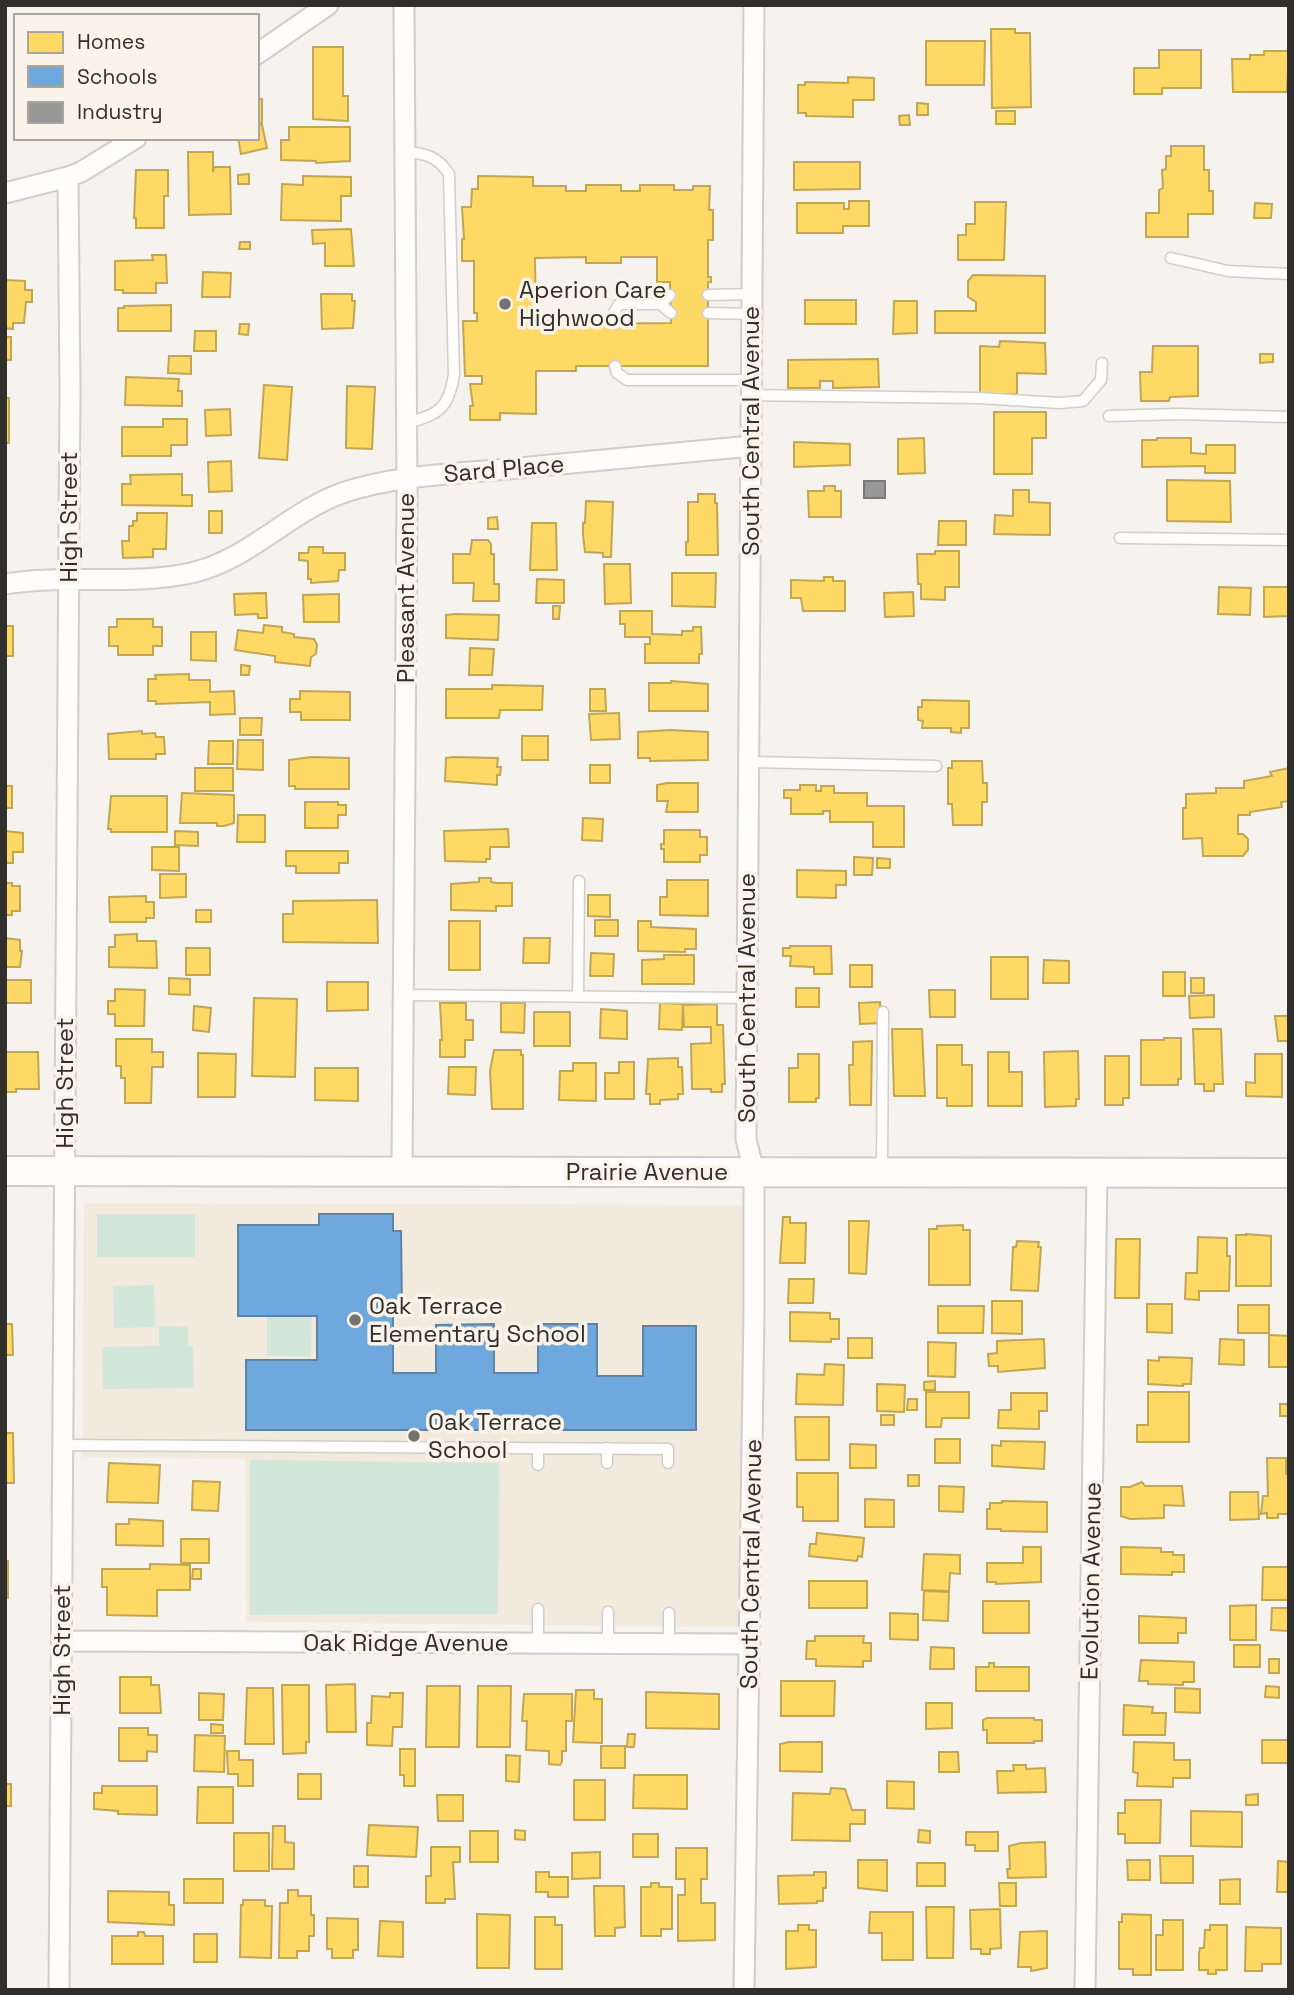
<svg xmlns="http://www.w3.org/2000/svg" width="1294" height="1995" font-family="'Space Grotesk',sans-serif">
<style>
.built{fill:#f1eadd}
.green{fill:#d2e7da}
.homes{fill:#ffd966;stroke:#c1a654;stroke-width:2;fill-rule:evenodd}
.schools{fill:#6fa8dc;stroke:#5c84a7;stroke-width:2}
.industry{fill:#999;stroke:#7a7978;stroke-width:2}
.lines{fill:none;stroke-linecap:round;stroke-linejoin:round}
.lane-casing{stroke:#d0ceca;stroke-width:13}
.street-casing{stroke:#d0ceca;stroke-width:23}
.secondary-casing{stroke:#d0ceca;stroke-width:32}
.lane{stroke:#fefdfc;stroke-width:10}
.street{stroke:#fefdfc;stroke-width:19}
.secondary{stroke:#fefdfc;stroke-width:28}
.poi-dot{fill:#76736f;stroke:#faf3e9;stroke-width:2.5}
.labels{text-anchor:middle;stroke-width:7;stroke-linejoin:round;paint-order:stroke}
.poi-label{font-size:24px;fill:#312f2b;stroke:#faf3e9;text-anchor:start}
.street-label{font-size:24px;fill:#312f2b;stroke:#faf3e9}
</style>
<rect width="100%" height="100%" fill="#f6f2ed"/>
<path class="built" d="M84 1203 745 1205 743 1627 246 1622 245 1459 83 1457Z"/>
<path class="green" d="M97 1214H195V1257H97Z
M154 1285 155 1327 114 1328 113 1286Z
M267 1314H312L311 1357 267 1356Z
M159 1326 188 1327V1346H193L194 1388 103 1389 102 1347 159 1346Z
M250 1460 499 1463 498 1614 250 1615Z"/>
<path class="homes" d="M991 29H1015V33H1030L1031 107 992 108Z
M926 41H985L984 85H926Z
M313 47H343V96H348V121L313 119Z
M1159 50H1201V88H1162V94H1134V68H1159Z
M1264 51H1289L1287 92H1233L1232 59H1250V55H1264Z
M848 77 874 78V100H853V117L806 116V113H798V85H805V82L848 83Z
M257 99H262V123H257Z
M917 103 928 104V115H917Z
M996 111H1015V124H996Z
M909 115 910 125H900L899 116Z
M262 125 267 148 241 154 238 138H257V126Z
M289 127H350V161L316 163V161L281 160V140H289Z
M1171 146H1204V170H1209V191H1213V214H1188V237H1146V213H1159V190L1163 188 1162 170 1166 169V156H1171Z
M188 152H213V172L214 167H230L231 214 189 215Z
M794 162H860V189L794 190Z
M136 170H168V196H164V228H136V218H134Z
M249 174V184H238V175Z
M303 176 351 177V196H341V221L281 220 282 184 303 185Z
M478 176 533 177V186H566V191H586V185H621V191H640V185H674V190H693V186H710L709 210H713V240H708V277H711V282H708V366H576V371H536V414L500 413V420H470V406H473L470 384H482V376H465L463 321H477V313H474V261H462V239H464L462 207H471L472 189H478ZM586 257V263H621V257H657V282H670L671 323 576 324V321H536L535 258Z
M849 201H869V226H843V233H797V203H844V209H849Z
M975 202H1006L1004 260H958V235H966V224H975Z
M1255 203 1272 204 1271 218H1254Z
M351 229 354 266H325V243L313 244 312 230Z
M240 242H250V249H239Z
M152 255H166L167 283H156V293H123V290H115V261L153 260Z
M203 272 231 273 230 297H202Z
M973 275 1045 276V333H935V311H976V302L968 297V281Z
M5 280 25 281V290H32V302H26L24 323H13V329L5 328Z
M321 294H352V301H355L353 328 322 329Z
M805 300H856V324H805Z
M894 301H917V333L893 334Z
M171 305V331H118V308H124V306Z
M240 324H249L248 335 239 334Z
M195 331H216V351H194Z
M5 337H11V360H5Z
M1000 341 1045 343 1046 374 1017 373V394L980 395V346L999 347Z
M1153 346H1198V396L1170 397 1169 401H1141L1140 372H1152Z
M1260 354H1273V362L1260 363Z
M169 356H191V374L168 373Z
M878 359 879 387 833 388V381H820V388H788V360Z
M126 377 179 379 178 391H182V406L125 405Z
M264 385 292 387 287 460 259 458Z
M347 386 375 387 372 449 346 448Z
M5 398H9V443H5Z
M230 409 231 435 206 436 205 410Z
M994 412H1046V438H1032V474H994Z
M163 419H187V445H171V456H122V427H163Z
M924 438 925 473 898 474V439Z
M1157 438H1191V453L1206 454V445H1235V473H1205V466L1142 467V440H1157Z
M794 442 850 444V465L794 467Z
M231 461 232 491 209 492 208 462Z
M182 474V495H192V506L122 505V484H131L130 475Z
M1167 480 1230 481 1231 522 1167 521Z
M824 486H835V491H841V517H809L808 491H824Z
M1013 490H1029V502L1050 503V535L994 534 995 515 1013 516Z
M698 494H715V503H717L718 555H686V542H688V502H698Z
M586 501 613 502 611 557H603V553L585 552 583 535V523H585Z
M209 511H222V533H209Z
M137 513H167L166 549H153V557L123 558 122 541H129V526H133V521H137Z
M497 517 498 529H488V518Z
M939 521H966V545H938Z
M532 523H556L557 570H530Z
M472 540H488L491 544V554H494V584H499V601H473L474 583H453V554H470Z
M309 547H323V553H345V570H339L338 581 311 583V579H308V561L299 560V553H308Z
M935 551H959V587H945V600L921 599V584H918L917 554H935Z
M604 564H630L631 603 605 604Z
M672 573H716L715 607 672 606Z
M824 577H833V581H845V611H803L801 598H791V580L824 581Z
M537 579 564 580V603H536Z
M1219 587 1251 588 1250 615 1218 614Z
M1264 587H1289V616L1264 617Z
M913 592 914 616 885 617 884 593Z
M266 593 267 618H258V614L235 615 234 594Z
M339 594V622H304L303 595Z
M553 606H560L559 619H553Z
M620 611H652V634L682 635V631H693V627H701L702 654H699V663H645V644H650V637H625V624H620Z
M455 614 499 615 498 640 446 638V615Z
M117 619H153V627H162V646H153V655H118V646H109V627H117Z
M264 625 282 627V632L294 634V637L314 639 317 645 316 654 311 657 310 666 275 662V656L235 650 238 630 263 633Z
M5 626H13V656H5Z
M191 632H216V661L191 660Z
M470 648 494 649 492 675H469Z
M241 665 250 666 249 675H241Z
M189 674V680H210V692L234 691 235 714 210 715V702L156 704V701H148V679H156L155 675Z
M671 681 708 684V711H649V683H671Z
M492 685 543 686 542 710H500L499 718H446V689H492Z
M590 689H605L606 711H590Z
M300 691 350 692V720H301V712H290V699H300Z
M922 700 969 701V728H961V733L951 732V728H922L923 721 918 720V707H922Z
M619 713 620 739 591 740 589 714Z
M240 718H262L261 735H240Z
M670 730 708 732V760L650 761V758H638V732Z
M142 731V734L155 733 156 737H164L165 754H156V759H109L108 734Z
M522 736H548V760H522Z
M238 740H263V770L237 769Z
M209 741H233V764H208Z
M311 757 349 758V789H295V786H289V760Z
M453 757 498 758 497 767H501L500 775H497V785L445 781 446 758Z
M952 761H982L983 783H987V802H982V825H953L952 804H948V768H952Z
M590 765H610V783H590Z
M195 768H233V791H195Z
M1289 768V801L1281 802 1282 807 1250 812V815H1238V834H1243L1248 839V850L1243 856H1203L1202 838 1183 839V808H1186V794L1216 793V788H1244V781L1272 776 1270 772Z
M5 775 6 786H12V808H5Z
M667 783H698V812H666L668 801H657V785Z
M800 785H816V791H821V786H834V793H867V806H904V847H873V822H830V811H823V814H791V798H784V790H800Z
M182 793 234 795V823L224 826H217V823H180Z
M111 796H167V832H111V829H108Z
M305 802H338V805H346V815H338V828H305Z
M238 815H265V842H237Z
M583 818 603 819 602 841 582 840Z
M508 829 509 847H490V859H486V862L445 861 444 831Z
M664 830H700V837H707V855H700V862H664V849H661V844H664Z
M5 831 23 833V852H13V863H5Z
M175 831 198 832V846L175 845Z
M152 847H179V871L152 870Z
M286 851H348V863H339V873H296V866H286Z
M854 857 873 858 872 875H854Z
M877 858 890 859V868H877Z
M797 870 846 871V885H836V898L797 897Z
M160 874H186V897L160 898Z
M479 878H491V882L496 883H512V906H496V911L451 910V884L479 882Z
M667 880H708V916L660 915V897H667Z
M5 883H12V886H20V911H12V915H5Z
M588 895H610V917L588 916Z
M146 896V902H154V918H146V922H110L109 897Z
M377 900 378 943 283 942V914H293V901Z
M196 910H211V922H196Z
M595 920H618V936H595Z
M449 921H480V970H449Z
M638 921H651V927L696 929V949H685V952L638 951Z
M137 934V941H156L157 968 109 967V947H115V935Z
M5 938 20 940V951H22L20 967H5Z
M524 938H550L549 963H523Z
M790 946H831L832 974H814V967L790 966 791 956H783V948H790Z
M186 948H210V975H186Z
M591 953 614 954 613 976H590Z
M664 955H694V984H642V960L664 959Z
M991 957H1028V999H991Z
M1044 960 1069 961V983H1043Z
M850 965H872V987H850Z
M1163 972H1185V996H1163Z
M169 978 190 979V995L169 994Z
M1191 978H1204V993H1191Z
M5 980H31V1003H5Z
M327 982H368V1010L327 1011Z
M796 988H819V1007H796Z
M115 989 145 990 144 1026H115V1014H108V1001H115Z
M929 990H955V1017H930Z
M1214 995V1017L1190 1018 1189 996Z
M254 998 297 999 295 1077 252 1076Z
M880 1002 881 1023 860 1024 859 1003Z
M440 1003H466V1020H473V1040H465V1057H440V1040H442Z
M501 1003H525L524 1033 501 1032Z
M660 1003 683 1004 682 1030 659 1029Z
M717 1004V1025H723L725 1084H722V1092H711V1089H692L691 1044 711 1043V1027H684L683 1005Z
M194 1006 211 1008 209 1032 193 1030Z
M601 1009 627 1011V1039L600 1038Z
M534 1012H570V1046H534Z
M1275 1016H1288L1289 1041H1278Z
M892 1029H922L925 1096H894Z
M1193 1029H1221L1223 1084H1214V1091H1204V1084H1195Z
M1164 1038H1181V1079H1178V1085H1141V1040H1164Z
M116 1039H152V1052H163V1067H152L151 1103H125V1078H121V1066H116Z
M872 1041 871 1105H850L849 1065H853V1042Z
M937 1045H962V1065H972V1106H947V1098H937Z
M494 1050H521V1055H523V1109H492L490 1071Z
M1078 1051 1079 1099H1076V1106L1045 1107 1044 1052Z
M5 1052H38L39 1089H16V1092H5Z
M988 1052H1009V1072H1022V1106H988Z
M198 1053 236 1054 235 1097H198Z
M798 1054H819V1098H816V1102H789V1068H798Z
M1255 1054H1282V1097L1246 1096V1082L1255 1083Z
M1105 1056H1129V1098H1123V1105H1105Z
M678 1058V1067H682L683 1094H678V1099L660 1100V1104H650V1094H646L648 1059Z
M619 1062H634V1099H605V1073H619Z
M573 1063H596V1101L559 1100 560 1071H573Z
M449 1067H476L475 1095 448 1094Z
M315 1068H358V1101L315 1100Z
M783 1217H790V1223H806L805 1263H780Z
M849 1221H869L866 1274 849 1273Z
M963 1225V1230H970V1285H929V1229H937V1226Z
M1246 1234 1271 1236V1286H1236V1235H1246Z
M1198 1237 1227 1238V1256H1230L1229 1291H1199V1300L1185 1299 1186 1273H1197Z
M1116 1239H1140L1139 1298H1115Z
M1017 1241 1039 1242 1038 1247H1041L1038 1291 1011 1290 1013 1247H1016Z
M789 1279H814L813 1303H788Z
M992 1301H1022V1334L992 1333Z
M1147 1304H1172V1333L1147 1332Z
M1238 1305H1269V1333H1238Z
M938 1306H984L983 1333H938Z
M790 1312 830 1313V1319H839V1339H831V1342L790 1341Z
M5 1324H12L13 1355H5Z
M1269 1335 1289 1336V1367H1269Z
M848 1338H872V1358H848Z
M1044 1339 1045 1368 998 1372V1366H989L988 1354 997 1353V1341Z
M1220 1339 1244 1340V1365L1219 1364Z
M928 1342 956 1343 955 1377 928 1376Z
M1159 1357 1192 1358 1191 1384H1183V1386L1148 1384V1360L1159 1361Z
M825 1364 844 1365 843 1405 796 1404 797 1374 824 1375Z
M935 1381V1390H924V1382Z
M877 1384 905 1385 904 1412 877 1411Z
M926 1392H969V1418H942L941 1427H926Z
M1148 1392H1189V1442H1137V1425H1148Z
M1011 1393H1047V1411H1039V1429L998 1428 999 1410H1011Z
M1288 1396H1289V1420V1416H1280V1404H1288Z
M908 1399H917V1410H907Z
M881 1415H894V1425H881Z
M795 1417H829V1460H796Z
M5 1424 6 1433H13L14 1483H5Z
M935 1439H960V1463H935Z
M1001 1441 1045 1442 1044 1469 992 1466V1445L1001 1446Z
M850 1444 876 1445V1468H850Z
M1267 1458H1286V1474H1289V1514H1278V1518H1267V1513L1261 1514 1263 1496H1268Z
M109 1463 160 1465 158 1503 107 1502Z
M797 1473H838V1521H803V1507H797Z
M908 1475H919V1486H908Z
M193 1481 220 1482 218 1511 192 1510Z
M1142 1482 1145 1486H1182L1184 1506 1164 1505V1518L1130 1519 1121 1516V1487H1130Z
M939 1486 964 1487 963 1512 939 1511Z
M1230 1492H1258L1259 1519 1230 1520Z
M865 1499 894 1500V1527H865Z
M1002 1501 1047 1502V1532L1001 1531V1529H987V1509H990V1503H1002Z
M129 1519 163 1521V1546L116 1545V1524H129Z
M817 1533 864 1538 862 1557 858 1556 857 1561 809 1556 810 1544H816Z
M181 1539H209V1563H181Z
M1023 1547H1041V1582L996 1584V1582H987V1563H1023Z
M1121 1547 1161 1548V1552H1173V1555H1184V1572H1172V1575L1121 1574Z
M924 1554 960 1555V1574L950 1573 949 1591 922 1590Z
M5 1561H8V1598H5Z
M150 1564 190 1565V1590H157V1616L107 1615V1587H102V1569H150Z
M1263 1567H1289V1600H1262Z
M193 1569H201V1579H192Z
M809 1581H867V1608H809Z
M924 1591 949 1592 948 1621 923 1620Z
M983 1601H1029V1633H983Z
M1256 1605V1640H1230V1606Z
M1272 1608H1289V1631L1271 1630Z
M890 1613 918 1614V1640L890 1639Z
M1139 1616 1186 1618V1633H1178V1643H1139Z
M815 1636H864L863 1643H871V1661H863V1667L816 1666V1659H806L807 1641H815Z
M1234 1645H1260V1667H1234Z
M931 1647 954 1648V1669H930Z
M1269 1659H1279V1673H1269Z
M1141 1660 1194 1662V1682H1183V1685L1148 1684V1681H1139Z
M989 1663H994V1667H1029V1691H976V1667H989Z
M120 1677H151V1685H159L161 1713H120Z
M781 1681H835L834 1716H781Z
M355 1684 356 1732H327L326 1685Z
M282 1685H309V1742H306V1753L283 1754Z
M427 1686H460L459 1747H426Z
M478 1686H511L510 1747H477Z
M1266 1686 1279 1687V1698L1265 1697Z
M247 1688H273L274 1744H245Z
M1175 1688 1200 1689V1713L1175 1712Z
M576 1690H594V1699H602V1743L573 1742Z
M646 1692 719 1694V1729L646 1728Z
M199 1693 224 1694 223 1720H199Z
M390 1693H403L402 1727H393L392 1746 367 1745V1723H371L372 1696 390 1697Z
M524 1694H572V1721H566V1751H562V1762L560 1765 549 1764V1751L526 1750 527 1721H522Z
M926 1703H952V1728L926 1729Z
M1124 1705 1153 1707 1152 1713H1166L1165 1735H1123Z
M987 1718H1034V1720H1042V1741H1034V1743H987V1730H983V1720Z
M211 1724 223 1725V1733H211Z
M119 1728H148V1735H157V1752L147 1751V1761H119Z
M628 1734H635L634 1747H627Z
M195 1735 225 1736 224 1772 194 1771Z
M1262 1740H1289V1763H1262Z
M789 1742H822V1772L780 1771V1744Z
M1134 1742 1174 1743V1760H1190V1778H1173V1787L1137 1786 1138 1773 1133 1772Z
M601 1746H625V1768H601Z
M400 1749H415V1786H404V1775H400Z
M227 1751H239V1760H253V1786H238V1774H228Z
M939 1752H958L959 1772H939Z
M506 1755 520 1756 519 1782 506 1781Z
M1013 1765H1026V1769L1045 1768 1046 1792 998 1793 997 1771H1014Z
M298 1774H321V1799H298Z
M634 1775H687V1809L633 1808Z
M574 1780H605V1820H574Z
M887 1781 914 1782V1809L887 1808Z
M5 1784H11V1806H5Z
M102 1786H157V1815L118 1814V1811L94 1809V1793H102Z
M198 1787H233V1823H197Z
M831 1788 845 1789 852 1810H865V1824H850V1841L792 1840 793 1793 830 1794Z
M1258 1794V1805H1246V1795Z
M437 1795H463V1821H438Z
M1125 1800H1161L1160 1843H1125V1834H1118V1813H1125Z
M1191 1811 1242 1812V1847L1191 1846Z
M369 1825 418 1827 416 1857 367 1855Z
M273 1826H285V1842L294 1843V1869H272Z
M515 1830 525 1831V1840L515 1839Z
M919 1830 930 1831V1843L918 1842Z
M470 1831H498V1862H470Z
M966 1832H998V1851H975V1845H966Z
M234 1833H269V1871H234Z
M633 1834H658V1857H633Z
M1045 1842 1046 1877 1008 1878 1007 1869H1010L1009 1846 1021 1843Z
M431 1847H460V1862H453L455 1899H445V1903H426V1876H431Z
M676 1848H707V1879H701V1903H715V1940L678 1941V1895H685V1879H676Z
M600 1852V1878L572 1879V1853Z
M1160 1856H1193V1883H1161Z
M858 1860H887V1891L858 1888Z
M1127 1860H1150V1880H1128Z
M1278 1861 1289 1862V1892H1277Z
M917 1863H945V1886H917Z
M354 1866H368V1887H354Z
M536 1872H549V1877H568V1897H548V1892H536Z
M814 1872H826V1888H823V1901H817V1903L779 1904 778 1876 814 1875Z
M184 1879H223V1903H184Z
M1240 1879V1904H1220V1880Z
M651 1883H659V1887H672V1929H661V1936H641V1887H651Z
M999 1883H1016V1906H1000Z
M594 1886H624L625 1927 615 1928V1936H595Z
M288 1890H298V1896H311V1915H314V1936H309V1951H297V1958H279L280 1903H288Z
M108 1891 169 1892V1905H174V1925L108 1922Z
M243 1900H265V1906H272L271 1958 240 1957 241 1905H243Z
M926 1907H954L953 1958H927Z
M1000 1909 1001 1948 990 1949V1954H981V1949H971L970 1910Z
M870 1912H913V1960H882V1933H869Z
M477 1914 510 1915 509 1968H477Z
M1122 1914 1151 1915V1975H1133V1969H1119V1922H1122Z
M535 1917H555V1925H562V1969H535Z
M327 1918 358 1919V1950H353V1958H332V1949H327Z
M1163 1920H1183V1970H1156V1935H1163Z
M380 1921 403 1922V1957L378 1956Z
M798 1925H809V1930H816V1967L786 1969V1931H798Z
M1210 1925H1227V1970H1216V1974H1208V1970H1199V1953L1200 1948H1204L1205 1930H1210Z
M1246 1927 1281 1928V1964H1262V1971H1245Z
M1047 1931V1968L1031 1971V1967H1018L1020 1932Z
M138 1932H144L145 1936H163V1964H112V1936H138Z
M194 1934H217V1962H194Z"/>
<path class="schools" d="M319 1214H393V1231H401L402 1308H393V1373H436V1325L494 1324V1373H538V1324H597V1376H643V1326H696V1430H246V1360H317V1316H238V1225H319Z"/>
<path class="industry" d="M864 481H885V498H864Z"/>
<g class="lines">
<g class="lane-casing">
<path id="lane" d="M405 152C426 153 438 157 449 174L454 374C449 408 439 415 406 423
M1171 258 1228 271 1289 274
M670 295 660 304 671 313
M708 295 752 294
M708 313 752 314
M615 324V311L619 304H660
M615 366 617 373 627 380H751
M751 395 979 398 1059 403 1083 401 1101 380 1102 363
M1109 416 1178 414 1289 417
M1120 538 1289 540
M749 762 936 766
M403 995 747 998
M578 996 579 881
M882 1169 883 1012
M63 1445 668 1449V1463
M538 1448V1465
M607 1448V1463
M538 1609V1643
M608 1612V1643
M669 1613V1643"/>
</g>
<g class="street-casing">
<path id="street" d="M257 54 328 5
M5 193 68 177 81 172 136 138
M5 584C67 574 130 586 191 573 248 561 289 511 345 492 397 475 454 474 508 469 589 461 670 454 751 446
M402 1171 407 495 404 5
M63 1641 750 1644
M59 1990 70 389 68 177
M744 1990 754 1311V1172L746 1139 754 5
M1085 1990 1097 1173"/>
</g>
<g class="secondary-casing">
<path id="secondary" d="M5 1171 1289 1173"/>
</g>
<use href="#lane" class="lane"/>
<use href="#street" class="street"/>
<use href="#secondary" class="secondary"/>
</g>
<g class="poi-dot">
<circle cx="505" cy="304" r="7"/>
<circle cx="355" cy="1320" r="7"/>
<circle cx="414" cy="1436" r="7"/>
</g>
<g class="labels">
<g class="poi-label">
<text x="519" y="298">Aperion Care<tspan x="519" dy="28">Highwood</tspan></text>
<text x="369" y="1314">Oak Terrace<tspan x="369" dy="28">Elementary School</tspan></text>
<text x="428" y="1430">Oak Terrace<tspan x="428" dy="28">School</tspan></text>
</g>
<g class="street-label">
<text transform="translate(751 431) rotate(-90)" y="8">South Central Avenue</text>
<text transform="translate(504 469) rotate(-5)" y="8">Sard Place</text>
<text transform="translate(69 517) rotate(-90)" y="8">High Street</text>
<text transform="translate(406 588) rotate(-90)" y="8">Pleasant Avenue</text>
<text transform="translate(747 998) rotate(-90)" y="8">South Central Avenue</text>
<text transform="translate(65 1083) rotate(-90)" y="8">High Street</text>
<text x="647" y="1180">Prairie Avenue</text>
<text transform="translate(751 1564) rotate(-89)" y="8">South Central Avenue</text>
<text transform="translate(1091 1581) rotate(-89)" y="8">Evolution Avenue</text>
<text x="406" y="1651">Oak Ridge Avenue</text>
<text transform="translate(62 1650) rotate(-90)" y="8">High Street</text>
</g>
</g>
<rect width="1294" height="1995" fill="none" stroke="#312f2b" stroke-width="14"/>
<rect x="14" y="14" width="245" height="126" fill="#faf3e9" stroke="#aaa59d" stroke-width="2"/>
<rect x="28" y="32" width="35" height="21" fill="#ffd966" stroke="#aaa59d" stroke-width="2"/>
<text x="77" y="49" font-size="21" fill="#312f2b">Homes</text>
<rect x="28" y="66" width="35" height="21" fill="#6fa8dc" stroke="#aaa59d" stroke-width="2"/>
<text x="77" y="84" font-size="21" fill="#312f2b">Schools</text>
<rect x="28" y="102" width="35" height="21" fill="#999999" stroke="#aaa59d" stroke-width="2"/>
<text x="77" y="119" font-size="21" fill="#312f2b">Industry</text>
</svg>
